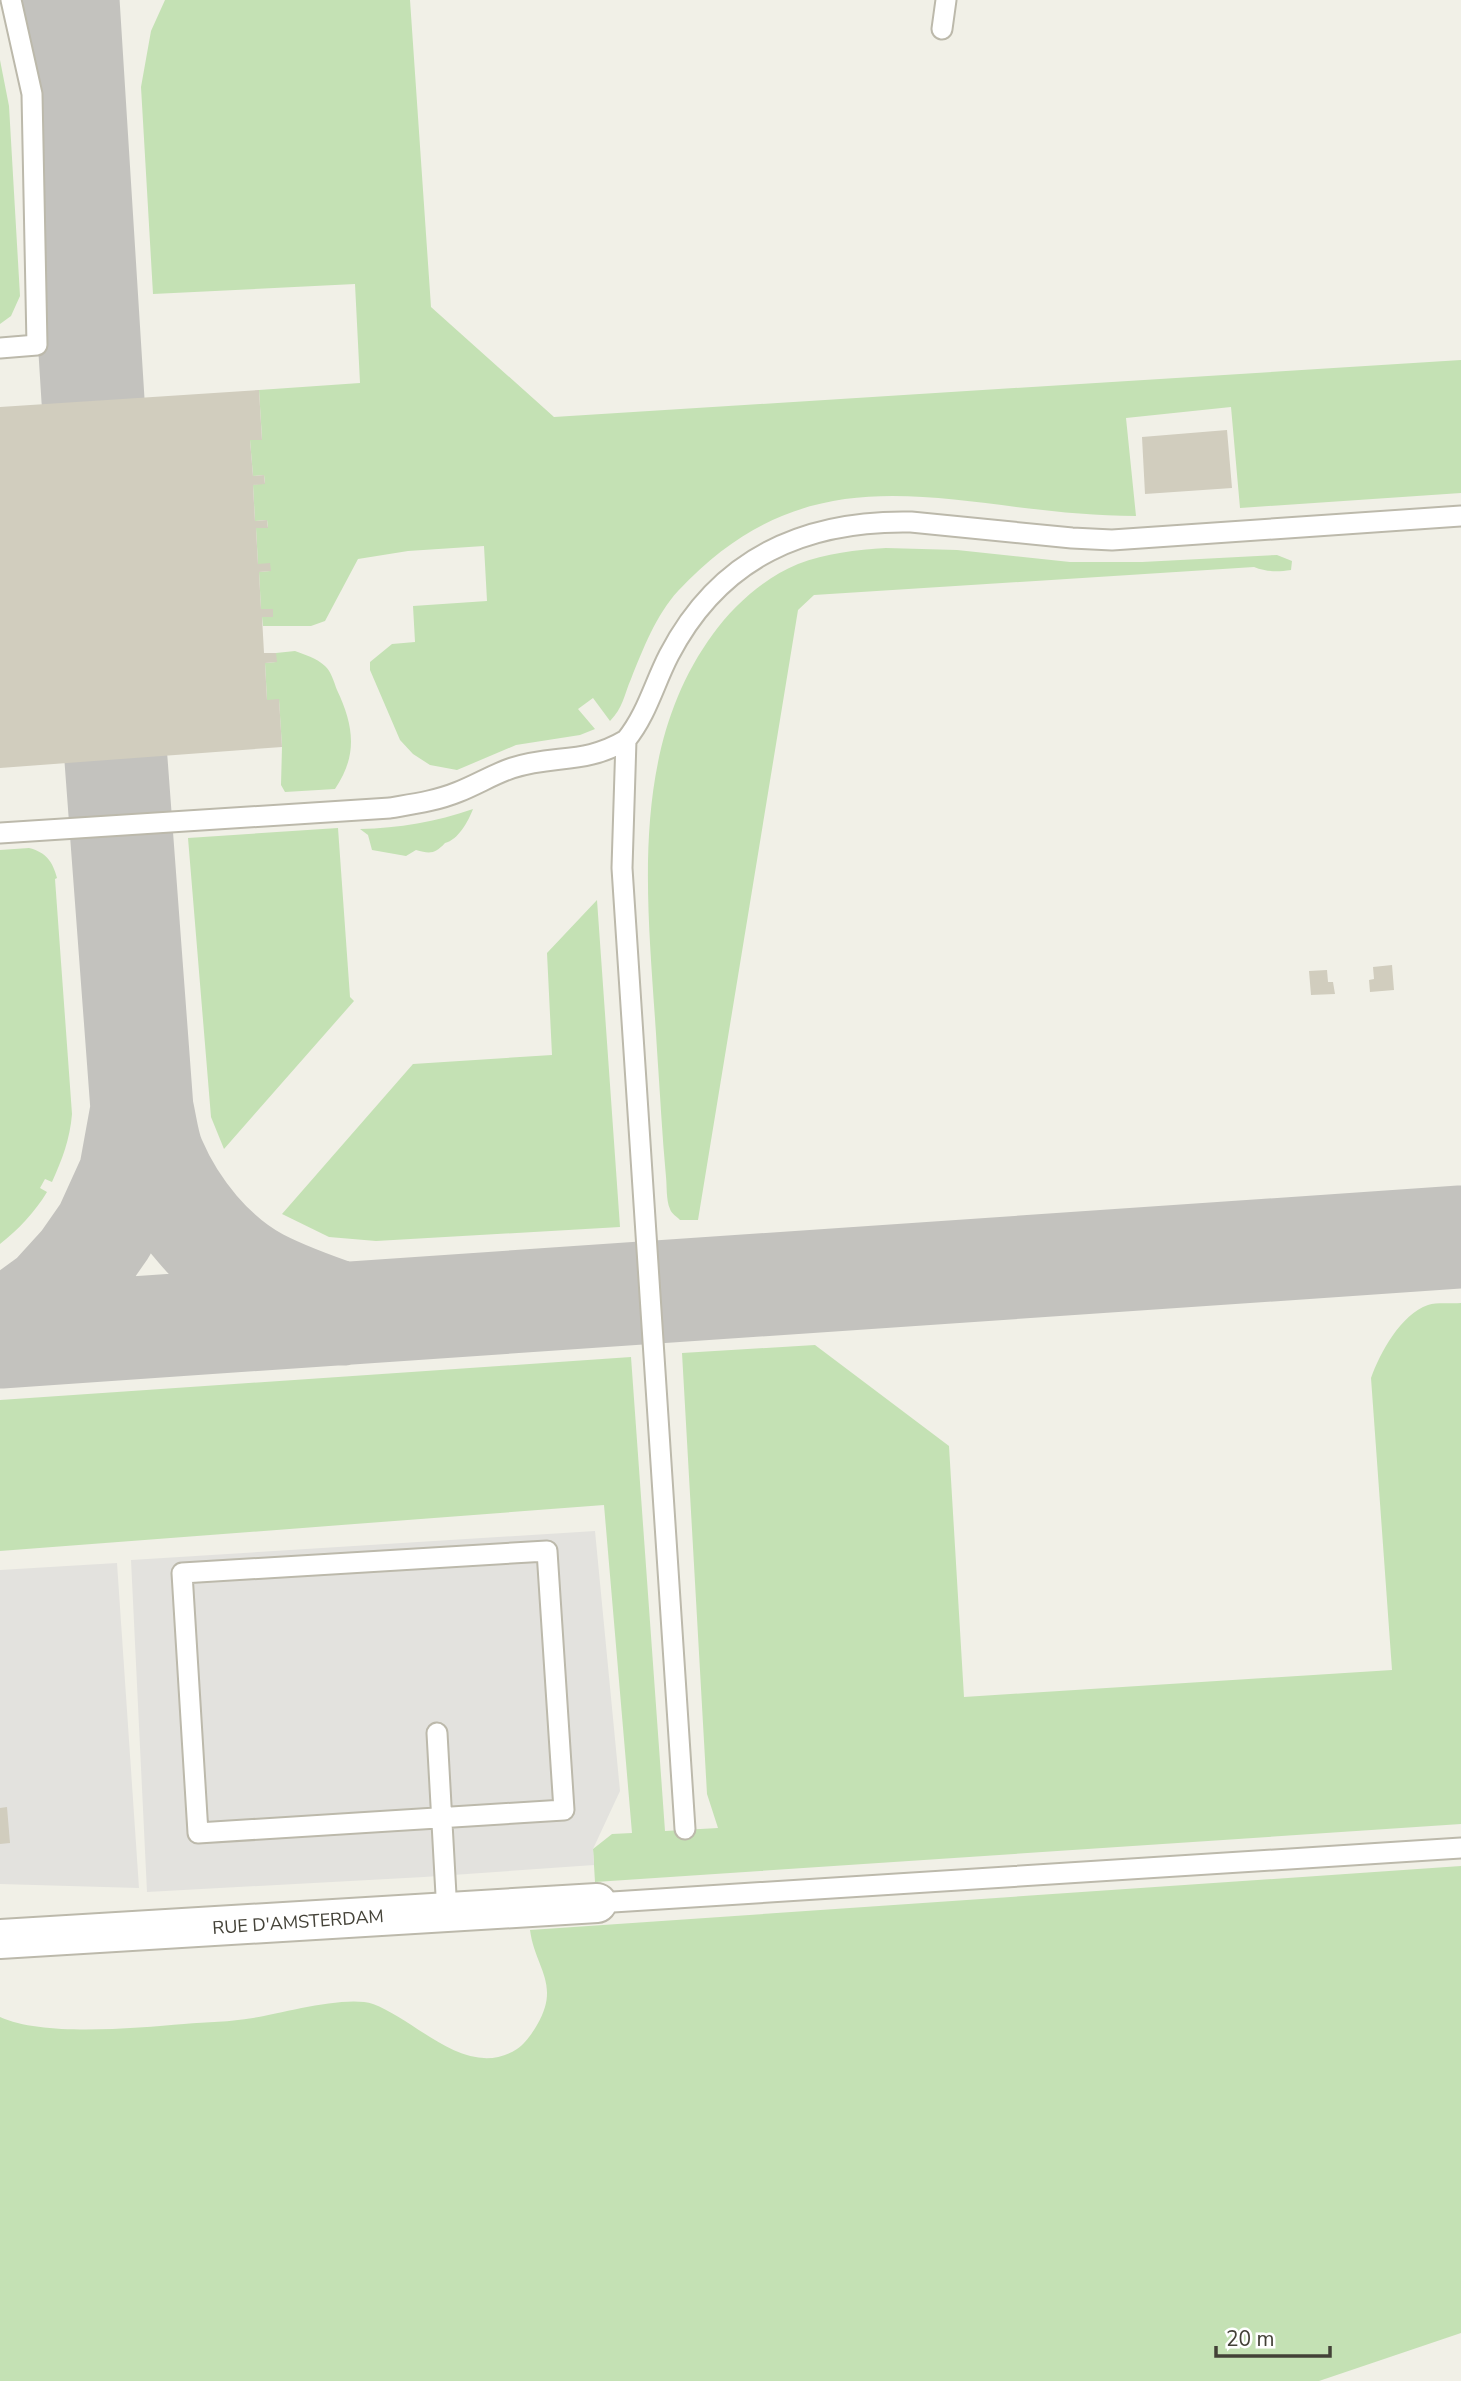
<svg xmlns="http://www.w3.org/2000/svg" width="1461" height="2381" font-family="'Nunito Sans',sans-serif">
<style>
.green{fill:#c4e1b4}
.parking{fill:#e3e2de}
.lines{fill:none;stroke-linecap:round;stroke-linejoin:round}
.taxiway{stroke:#c3c2be;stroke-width:103}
.building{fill:#d1cdbe}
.service-casing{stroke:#bcb9ab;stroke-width:23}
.minor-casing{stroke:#bcb9ab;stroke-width:42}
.service{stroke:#fff;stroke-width:19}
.minor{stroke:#fff;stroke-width:38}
.labels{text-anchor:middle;stroke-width:5;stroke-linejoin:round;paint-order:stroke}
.street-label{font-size:18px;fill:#434137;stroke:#fff}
</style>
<rect width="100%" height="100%" fill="#f1f0e7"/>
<path class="green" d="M165 0H410L431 307 554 417 1461 360V493L1240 508 1231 407 1126 418 1136 516C960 516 821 438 678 591 656 615 643 649 631 679 624 695 623 708 610 721L593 698 578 709 595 729 580 735 516 745 457 770 430 765 413 754 400 740 370 670V662L392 644 415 642 413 606 487 601 484 546 408 551 358 559 325 621 311 626H263L262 617 273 616V609H261L259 572 270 571V564H258L256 528 268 527 267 520 255 521 253 485 265 483 264 475 253 476 250 440 262 439 259 390 360 383 355 284 153 294 141 87 151 31Z
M0 60 9 106 20 296 11 316 0 324Z
M886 548 957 550 1070 562H1142L1277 555 1292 561 1291 570C1277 572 1267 572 1254 567L814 595 798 610 698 1220H680C677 1217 671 1213 670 1209 666 1200 667 1186 666 1177 662 1135 660 1092 657 1050 649 911 625 754 713 634 734 605 764 578 798 564 826 553 856 550 886 548Z
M295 651C306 655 316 658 325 666 331 671 334 682 337 690 354 726 358 755 335 789L285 792 281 785 282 747 279 700H267L265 663 276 662V653Z
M473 809C468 822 458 840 445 843 435 854 430 854 416 850L406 856 372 850 368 835 360 829C399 828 436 822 473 809Z
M338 828 350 997 354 1001 224 1149 211 1117 188 838Z
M29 848C46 852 53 862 57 878L55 879 72 1114C70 1139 62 1160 52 1182L45 1179 40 1188 47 1192C35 1212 18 1230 0 1244V850Z
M597 900 620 1227 376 1241 329 1237 282 1214 413 1064 552 1055 547 953Z
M1461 1303V1824L595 1882 593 1849 612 1834 632 1833 604 1505 0 1551V1400L631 1357 665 1831 718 1828 707 1794 682 1353 815 1345 949 1446 964 1697 1392 1670 1371 1378C1380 1353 1401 1314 1428 1305 1437 1302 1451 1304 1461 1303Z
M1461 1866V2333L1319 2381H0V2017C44 2037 135 2028 184 2024 207 2022 230 2022 253 2018 283 2013 346 1995 373 2004 417 2020 467 2081 517 2049 525 2044 533 2032 537 2025 561 1984 535 1968 530 1930Z"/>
<path class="parking" d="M595 1531 620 1791 593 1849 594 1865 424 1877 147 1892 131 1560Z
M117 1563 139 1888 0 1884V1570Z"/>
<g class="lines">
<path class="taxiway" d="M68 0 93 400
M142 1109C146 1126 148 1146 155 1161 175 1208 214 1256 259 1280 286 1294 314 1304 343 1314
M0 1329 15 1323 52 1296 82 1263 105 1230 130 1175 142 1109 116 760
M0 1337 1461 1237"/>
</g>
<path class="building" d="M259 390 262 440H250L253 476 264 475 265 484 253 485 255 521 267 520 268 528H256L258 564 270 563 271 571 259 572 261 609H273V617H262L264 653H276L277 662 265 663 267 700 279 699 282 747 0 768V407Z
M1227 430 1232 488 1145 494 1142 437Z
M1392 965 1394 990 1370 992 1369 980 1374 979 1373 967Z
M1327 970 1328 982H1333L1335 994 1311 995 1309 971Z
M7 1807 10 1843 0 1844V1808Z"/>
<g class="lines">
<g class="service-casing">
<path id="service" d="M942 29 946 0
M0 348 37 345 32 94 11 0
M0 833 390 808C413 804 436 801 458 792 476 785 494 774 512 768 555 754 584 765 626 740
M547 1551 564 1810 198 1833 182 1573Z
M437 1733 447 1913
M685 1829 622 868 626 740C647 714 654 684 669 655 720 557 805 520 911 522L1072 538 1112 540 1461 516
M597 1903 1461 1848"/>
</g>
<g class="minor-casing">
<path id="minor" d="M0 1939 597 1903"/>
</g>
<use href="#service" class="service"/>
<use href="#minor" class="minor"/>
</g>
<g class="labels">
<g class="street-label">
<text transform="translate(298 1922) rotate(-4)" y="6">RUE D'AMSTERDAM</text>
</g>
</g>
<path d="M1216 2346v10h114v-10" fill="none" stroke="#434137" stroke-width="3.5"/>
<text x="1226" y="2346" font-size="21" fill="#434137" stroke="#ffffff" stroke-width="5" paint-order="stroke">20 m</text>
</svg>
